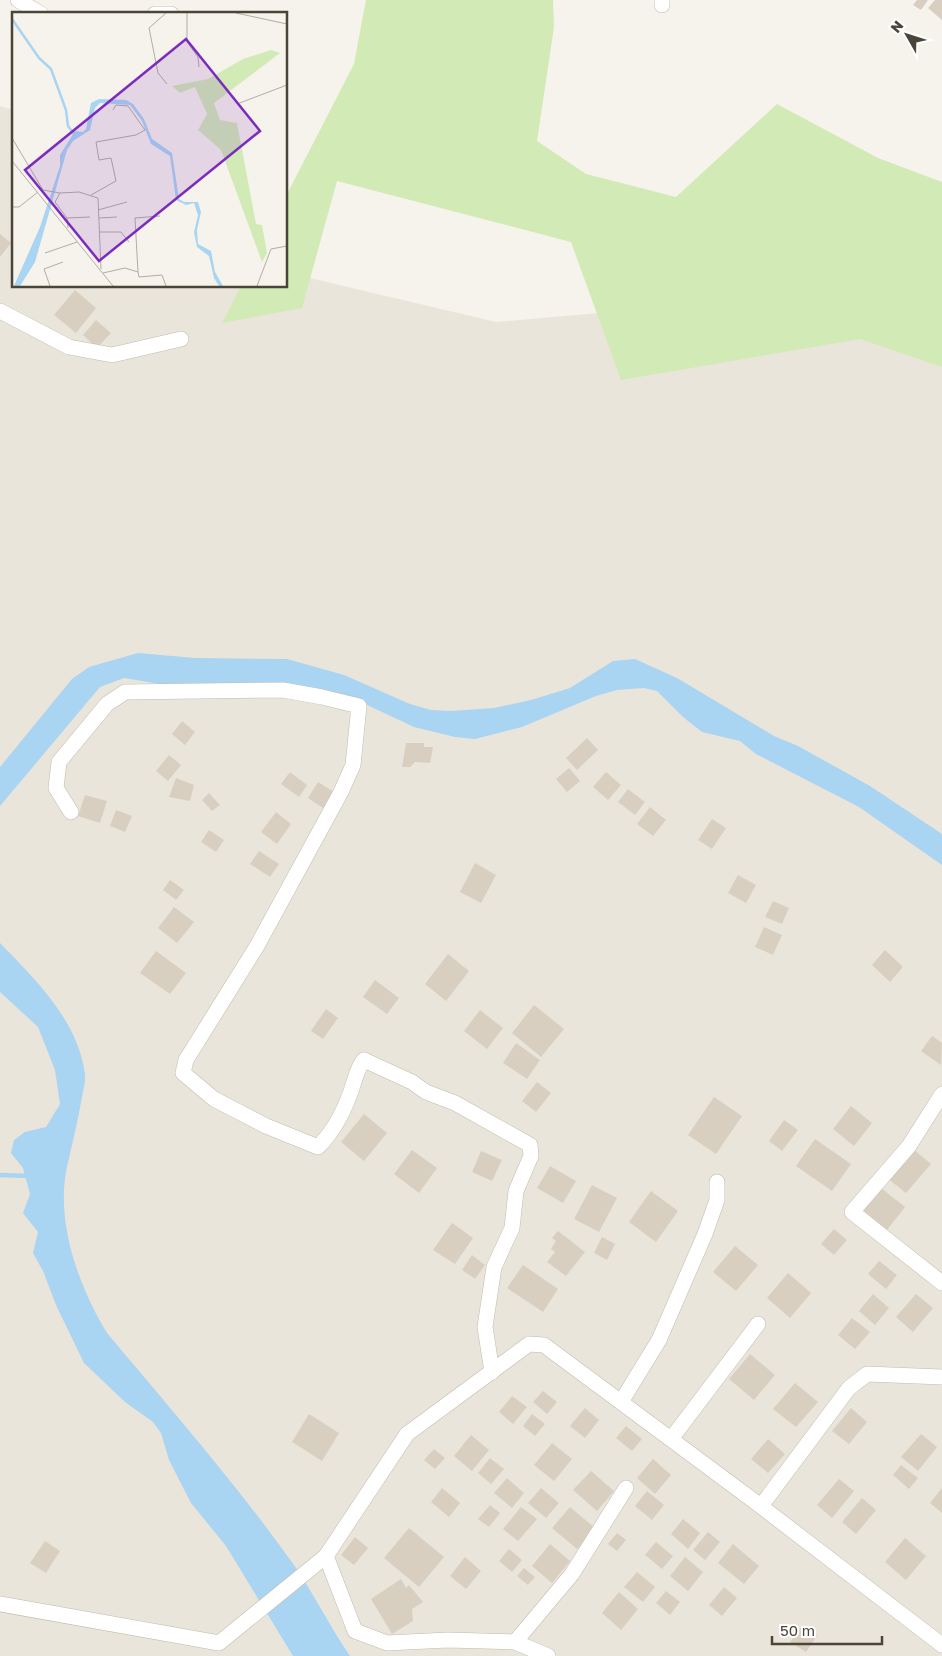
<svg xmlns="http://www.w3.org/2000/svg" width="942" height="1656" font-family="'Golos Text',sans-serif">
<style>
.residential{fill:#eae5da}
.green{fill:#d2eab5}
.water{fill:#a9d4f2}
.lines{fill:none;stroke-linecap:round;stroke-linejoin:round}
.stream{stroke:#a9d4f2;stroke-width:4.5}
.building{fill:#d8cfc1}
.minor-casing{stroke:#c2bbae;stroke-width:16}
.minor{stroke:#fff;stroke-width:15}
.inset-river{fill:none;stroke:#a9d4f2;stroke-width:2.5}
.inset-road{fill:none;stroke:#b2ada4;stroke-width:1}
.view{fill:#7b2cbf;fill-opacity:0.15;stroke:#7b2cbf;stroke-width:2.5}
.inset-edge{fill:none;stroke:#4b4439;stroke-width:2.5}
</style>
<rect width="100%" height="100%" fill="#f6f3ec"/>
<path class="residential" d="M0,106L14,110V286H286L297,275L496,322L656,308L942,317V1656H0Z"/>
<path class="green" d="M366,0H553L554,27L537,141L586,174L676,197L777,104L878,158L942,182V367L860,339L621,380L571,242L337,181L302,308L222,323L241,286H286V196L354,64Z"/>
<g class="water">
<path d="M138,653L195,658L287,659L344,675L410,704L431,710L451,711L494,708L531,700L570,688L613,661L635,659L677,678L774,736L798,746L870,786L942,834V865L859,807L756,754L740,741L702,732L683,717L657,691L644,688L617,690L596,696L522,727L475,739L455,737L414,727L365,704L166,685L124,678L100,687L0,806V767L72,679L89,667Z"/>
<path d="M0,943C36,980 78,1021 85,1074C86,1081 83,1090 82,1097C78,1121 72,1144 67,1167C55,1222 79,1287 107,1333C171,1409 236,1484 294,1565C314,1594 330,1627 350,1656H293L226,1546L191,1503L169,1460L161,1433L153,1422L125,1402L84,1363L56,1305L43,1271L33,1253L38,1232L23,1213L30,1194L23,1168L11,1153L14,1140L25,1132L46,1127L60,1104L55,1070L38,1027L0,992Z"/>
</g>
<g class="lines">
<path class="stream" d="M0,1175L31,1176"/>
</g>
<g class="building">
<path d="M917,0H928L921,10L913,5Z"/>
<path d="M935,0H942V20L928,8Z"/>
<path d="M0,234L11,243L0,257Z"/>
<path d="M75,290L96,308L76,333L54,315Z"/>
<path d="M96,320L111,333L97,348L83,335Z"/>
<path d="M182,721L195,732L185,745L172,734Z"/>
<path d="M587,738L598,750L577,770L566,758Z"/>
<path d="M406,743H424V747H433L430,763L415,762L410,767H402Z"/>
<path d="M169,755L181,765L168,781L156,771Z"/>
<path d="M569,768L580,781L567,792L556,779Z"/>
<path d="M290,772L307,785L299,797L281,784Z"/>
<path d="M606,772L621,785L608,800L593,787Z"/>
<path d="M176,778L194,785L190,801L169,797Z"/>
<path d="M318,782L334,792L323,808L308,798Z"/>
<path d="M628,789L645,802L635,815L618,802Z"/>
<path d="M209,793L220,805L212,811L202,800Z"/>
<path d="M85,795L107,801L100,823L78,816Z"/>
<path d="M650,807L666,820L653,836L637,824Z"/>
<path d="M116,810L132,816L125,832L110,826Z"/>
<path d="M276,812L291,824L277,844L261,832Z"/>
<path d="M712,819L726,828L712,849L698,840Z"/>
<path d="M209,830L224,840L216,852L201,842Z"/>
<path d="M259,851L279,864L270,877L250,864Z"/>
<path d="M475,863L496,875L481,903L460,892Z"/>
<path d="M738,875L756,885L746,903L728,893Z"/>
<path d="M170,880L184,890L176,900L163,890Z"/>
<path d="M773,901L789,908L782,924L765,917Z"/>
<path d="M174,907L194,922L177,943L158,928Z"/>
<path d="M764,927L782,935L773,955L755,947Z"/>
<path d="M885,950L903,967L890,982L872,965Z"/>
<path d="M156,951L186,973L170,994L140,973Z"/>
<path d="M448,954L469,971L446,1001L425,984Z"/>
<path d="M375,980L399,998L387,1014L363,997Z"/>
<path d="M534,1005L564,1029L541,1057L512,1033Z"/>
<path d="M326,1009L338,1018L323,1039L311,1031Z"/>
<path d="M480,1010L503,1028L487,1049L464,1031Z"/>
<path d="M932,1036L942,1043L941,1065L921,1051Z"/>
<path d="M516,1043L540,1060L527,1079L503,1063Z"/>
<path d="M537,1082L551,1093L536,1112L522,1101Z"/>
<path d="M714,1097L742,1116L716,1154L688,1135Z"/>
<path d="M851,1106L872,1123L854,1146L833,1129Z"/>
<path d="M364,1114L387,1133L364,1161L341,1142Z"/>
<path d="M784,1120L798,1130L782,1151L769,1141Z"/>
<path d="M815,1139L851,1164L832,1191L796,1166Z"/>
<path d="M912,1148L931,1164L906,1193L887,1178Z"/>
<path d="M412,1150L437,1168L419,1193L394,1174Z"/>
<path d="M481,1151L502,1160L492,1181L472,1172Z"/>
<path d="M550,1166L576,1181L563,1203L537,1188Z"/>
<path d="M592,1185L617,1198L599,1232L574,1219Z"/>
<path d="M881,1188L905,1207L887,1230L863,1210Z"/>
<path d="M651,1191L678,1211L656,1242L629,1222Z"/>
<path d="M452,1223L473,1238L455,1264L433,1250Z"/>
<path d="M834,1229L847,1240L834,1255L821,1244Z"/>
<path d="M558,1231L585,1252L566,1276L547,1262L555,1252L551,1249L556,1241L552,1238Z"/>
<path d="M602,1237L615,1244L607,1260L594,1253Z"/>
<path d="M735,1246L758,1265L736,1291L713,1272Z"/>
<path d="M472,1255L485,1265L475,1279L462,1270Z"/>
<path d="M879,1261L897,1275L886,1289L868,1274Z"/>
<path d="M523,1265L558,1289L543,1312L507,1288Z"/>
<path d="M788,1273L811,1293L790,1318L767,1298Z"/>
<path d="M873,1294L889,1308L875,1325L859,1311Z"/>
<path d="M916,1294L933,1308L913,1332L896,1317Z"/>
<path d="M852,1318L870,1332L855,1349L838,1335Z"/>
<path d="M750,1354L775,1375L754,1400L729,1379Z"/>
<path d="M795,1383L818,1402L796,1427L773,1409Z"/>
<path d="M543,1391L557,1402L547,1414L533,1402Z"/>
<path d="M512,1396L527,1407L513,1424L499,1412Z"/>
<path d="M585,1408L599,1420L585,1438L570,1426Z"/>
<path d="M851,1408L867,1422L849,1444L832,1431Z"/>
<path d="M309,1414L339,1433L322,1461L292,1442Z"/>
<path d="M532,1414L545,1424L535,1436L523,1426Z"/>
<path d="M626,1426L642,1439L632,1451L616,1438Z"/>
<path d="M921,1434L937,1447L918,1471L901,1457Z"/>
<path d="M471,1435L489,1450L472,1471L454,1456Z"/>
<path d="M768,1439L785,1454L768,1473L751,1459Z"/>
<path d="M552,1443L572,1459L554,1481L534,1465Z"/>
<path d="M434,1449L445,1458L435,1469L424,1460Z"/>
<path d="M490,1458L504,1469L491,1484L478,1473Z"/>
<path d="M653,1459L671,1475L655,1494L637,1478Z"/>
<path d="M901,1465L918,1478L909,1489L893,1475Z"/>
<path d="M591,1471L614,1491L597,1511L573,1490Z"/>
<path d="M507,1478L524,1493L512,1508L494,1493Z"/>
<path d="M839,1479L854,1491L832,1518L817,1505Z"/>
<path d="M442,1488L460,1503L449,1517L431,1502Z"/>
<path d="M541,1488L559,1503L546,1518L528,1503Z"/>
<path d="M942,1488V1513L930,1503Z"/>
<path d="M647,1491L664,1505L652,1520L635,1506Z"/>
<path d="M862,1498L876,1510L856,1534L842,1522Z"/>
<path d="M490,1505L500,1513L489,1527L478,1519Z"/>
<path d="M521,1507L537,1519L518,1541L503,1529Z"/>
<path d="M570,1507L595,1528L577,1549L552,1528Z"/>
<path d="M683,1519L700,1533L688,1549L671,1534Z"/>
<path d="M409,1528L444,1557L419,1587L384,1558Z"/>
<path d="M708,1532L720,1542L705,1560L693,1550Z"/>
<path d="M617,1533L626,1540L617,1551L608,1544Z"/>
<path d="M355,1537L368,1548L354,1565L341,1555Z"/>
<path d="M905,1538L926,1556L906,1580L885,1562Z"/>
<path d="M45,1541L60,1551L46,1573L30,1563Z"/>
<path d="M656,1542L673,1556L662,1569L645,1555Z"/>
<path d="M550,1544L570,1561L552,1583L532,1566Z"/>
<path d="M733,1544L759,1566L744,1584L718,1563Z"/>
<path d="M509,1549L522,1560L512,1572L499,1561Z"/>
<path d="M465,1557L481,1571L466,1589L450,1576Z"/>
<path d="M685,1557L703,1572L688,1591L670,1576Z"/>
<path d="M524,1568L535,1577L528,1585L517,1576Z"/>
<path d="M637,1572L655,1587L643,1602L624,1587Z"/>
<path d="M401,1579L406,1588L409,1585L423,1602L412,1609L413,1621L392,1634L371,1599Z"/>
<path d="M724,1587L737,1598L722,1616L709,1605Z"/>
<path d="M666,1591L680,1602L670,1615L656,1603Z"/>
<path d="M619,1592L638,1609L621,1630L602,1613Z"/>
<path d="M801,1627L817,1636L806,1652L790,1642Z"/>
</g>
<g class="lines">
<g class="minor-casing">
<g id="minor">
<path d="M18,0L41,14"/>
<path d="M662,5V0"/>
<path d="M155,14H171"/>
<path d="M0,311L69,347L112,355L181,339"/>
<path d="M71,812L56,788L59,762L107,704L125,692L283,690L322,697L359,706L353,765L341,792L257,946L186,1060L183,1073L214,1099L266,1126L318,1147C335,1130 347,1105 354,1082C357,1073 358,1067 364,1060L412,1082L426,1092L455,1103L530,1145L531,1156L516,1191L512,1228L494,1267L485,1327L492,1372"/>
<path d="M942,1094L909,1146L852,1212L942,1283"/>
<path d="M621,1402L659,1340L705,1234L717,1200V1182"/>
<path d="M671,1439L758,1324"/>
<path d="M761,1506L849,1388L867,1374L942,1377"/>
<path d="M326,1556L355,1631L387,1643L448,1640L515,1642L548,1656"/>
<path d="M0,1604L219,1643L326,1556L407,1434L529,1344L544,1345L754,1501L942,1645"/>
<path d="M515,1642L572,1574L626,1488"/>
</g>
</g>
<use href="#minor" class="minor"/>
</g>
<g transform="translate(12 12)">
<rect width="275" height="275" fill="#f6f3ec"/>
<path d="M259,38L268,41L202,91L208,108L225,111L244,212L250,213L255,241L250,250L209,138L186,118L195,102L183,75L168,81L160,74L196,67L231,47Z" fill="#d2eab5"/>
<path d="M87,87L114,88L121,92L132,107L140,127L160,141L167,187L172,190H186L189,200L185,218L186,232L199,239L203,260L211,274H207L202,266L197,244L185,235L182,220L186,203L182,191L174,193L164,188L158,144L139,132L130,109L118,93L88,91L83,96L78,118L61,129L55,138L23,250L8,274H2L28,215L48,154V143L63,119L71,120L74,117L79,91Z" fill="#a9d4f2"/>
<path class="inset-river" d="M0,7L27,46L39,57L54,98L56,114L62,122"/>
<path class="inset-road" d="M154,1L137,16L146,61L155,72M175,1V30L186,45L187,55M224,1L275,12M225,92L275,73M0,126L31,178L48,181L67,180L86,186L89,257M0,149L101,274M48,181L43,190L55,206L56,216M79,183L104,169L99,146L87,148L84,130L124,123L133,118L116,94L104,93L101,98M0,195H7L26,180M86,198L115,190M55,206L78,205M87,206L105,205M87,220H109L117,230M33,241L65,230M126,260L123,206L148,204M91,261L113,256L126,260L127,265L150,263L154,274M38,274L32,257L51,250M245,274L259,237L275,234"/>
<path class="view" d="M174,27L248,119L87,249L13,158Z"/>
<rect width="275" height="275" class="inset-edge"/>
</g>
<g transform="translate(907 35) rotate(309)" stroke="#ffffff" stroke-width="4" paint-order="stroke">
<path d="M0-4L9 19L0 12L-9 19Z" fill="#4b4439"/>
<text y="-8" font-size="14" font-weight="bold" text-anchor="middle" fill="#4b4439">N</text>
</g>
<path d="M772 1636v8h110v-8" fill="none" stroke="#4b4439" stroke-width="2.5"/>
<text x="780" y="1636" font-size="15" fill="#4b4439" stroke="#ffffff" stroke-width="4" paint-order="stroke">50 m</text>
</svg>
